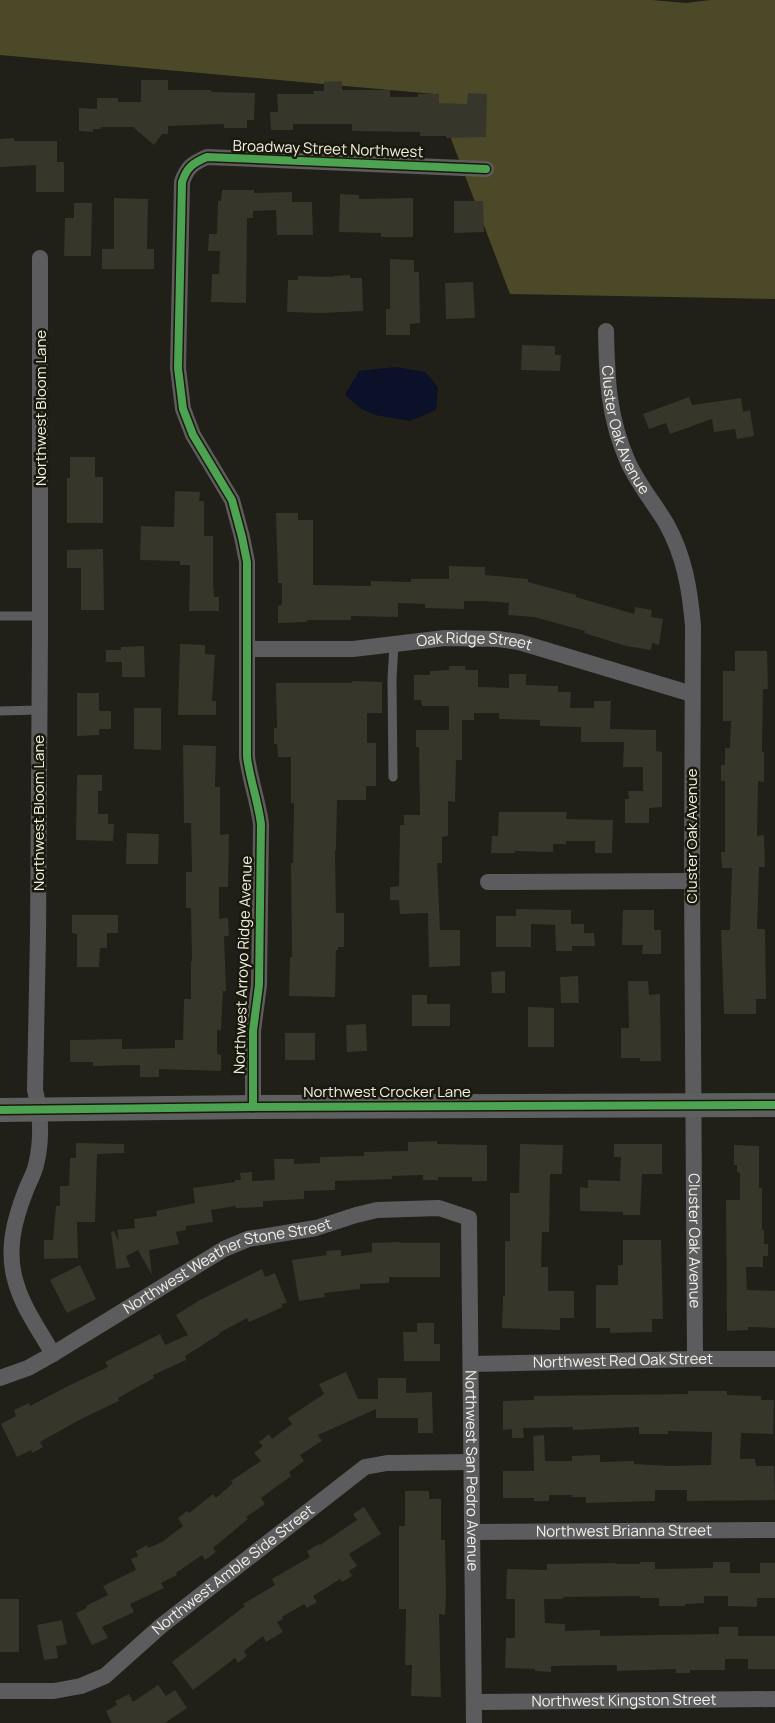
<svg xmlns="http://www.w3.org/2000/svg" width="775" height="1723" font-family="Manrope,sans-serif">
<style>
.forest{fill:#4c4928}
.water{fill:#0a1128}
.building{fill:#37362b}
.lines{fill:none;stroke-linecap:round;stroke-linejoin:round}
.lane{stroke:#5c5c5e;stroke-width:9}
.street{stroke:#5c5c5e;stroke-width:16}
.secondary{stroke:#5e5f5f;stroke-width:24}
.cycleway-casing{stroke:#1a190b;stroke-width:11}
.cycleway{stroke:#4ca352;stroke-width:8}
.labels{text-anchor:middle;stroke-width:5;stroke-linejoin:round;paint-order:stroke}
.street-label{font-size:15px;fill:#f2f1e8;stroke:#1a190b}
</style>
<rect width="100%" height="100%" fill="#201f18"/>
<path class="forest" d="M0,0H652L686,3L710,0H775V299L510,294L434,94L0,55Z"/>
<path class="water" d="M396,367L425,372L438,387L436,410L410,421L375,415L360,408L345,395L359,371Z"/>
<g class="building">
<path d="M141,80H168V90H211V92L255,93L254,120H247V128H224V124L168,126V134H162L154,145L133,127H101L100,129H93V132L79,131V108L97,109V98H118V102H141Z"/>
<path d="M342,81V90H390V97H418V94H439V103L467,104L468,93L487,94L486,137L446,138V136H420V132L352,131V124H293V130H271L270,112H278L277,94H314L313,91H324V82Z"/>
<path d="M14,138V141H57V162H64V192H36V165L0,167V139Z"/>
<path d="M222,190H254V193L292,192V202H312L313,235H277L276,210L253,211V218H247L246,303L211,302L212,274H219L220,251H208L209,234H217L218,201H221Z"/>
<path d="M340,194L359,195V199L413,198V237H381V233L339,232Z"/>
<path d="M114,198L148,199L147,249H154V269H102V249H114Z"/>
<path d="M454,201H483L484,232L454,233Z"/>
<path d="M74,203H92L91,256H64L65,218H74Z"/>
<path d="M390,259L414,260V272H419L420,323L410,324V335H386V309H390Z"/>
<path d="M350,275V278H362L363,311L322,313L287,312L288,280H298V276L334,277L333,276Z"/>
<path d="M473,282L475,318L446,319L445,283Z"/>
<path d="M522,345L555,346V355H561L560,371L521,370Z"/>
<path d="M689,397L692,405L741,398L743,412L750,410L754,436L737,439L735,429L714,432L712,419L670,434L666,423L649,429L643,414Z"/>
<path d="M70,457H95V477H103V523H67V478H70Z"/>
<path d="M175,491L200,492L199,501H204V536H213V583L214,597H219V611H189L190,565H180V561L140,560L141,526L174,527Z"/>
<path d="M276,513H298V520H313V585L371,586V581L411,582V579H449V566L485,567V575L528,579V582L576,595V597L634,614L635,607L652,610L651,617L663,619L659,645L652,643L651,650L626,646L584,633L585,631L534,617L508,615L509,603L484,601H464V609L425,608V604L398,603V617L351,616V620H307V622L278,623V606L282,605V583H278Z"/>
<path d="M103,549L104,610H81V568H67V550Z"/>
<path d="M180,644L205,645V654L215,655L212,701H216V715H178Z"/>
<path d="M144,646L145,677H122V662H106V650H121V647Z"/>
<path d="M735,651H767L768,689H763L762,752H764V782L758,781L757,836L764,835L765,867H759L757,929H765L766,999H756V1014H724L721,930H730L732,868H722L721,852H725V781H721V765H725V748H730L731,721H723V671H735Z"/>
<path d="M449,666H465V670H478V687L509,688V674H526V685L558,686V692H571L570,708H594V701H611L610,729L656,730V751L662,752V807L649,808V823H625V799H629L628,791H643V767H623L624,742H581V727L540,726V720L499,719V713H474V720H462V760H456L455,802L448,801V836L442,837V863H437L440,930H460V966L429,967L428,913L400,914L399,900H390V887L399,886L400,825H404V815H420L419,747H416V730H449V706H422L421,700H414V675H430V671L449,670Z"/>
<path d="M352,681L382,682V713H367V743H376V786H366V800H337L336,850H335L336,913H344V947H338V950H336L335,997L289,996L290,957H292L291,863H293L294,803H291V757H278L277,744H274V728H277L276,683H352Z"/>
<path d="M77,693H99V711H111V729H99V735L77,736Z"/>
<path d="M134,708H161V750L134,749Z"/>
<path d="M183,745L216,746L215,787H220V835L229,834L228,887H219V919L228,918L229,936H224L226,991H223L221,1030H217V1054L221,1055V1071L159,1069V1077H140V1065L93,1066V1062H70V1040L122,1039V1049L175,1048V1040H183L184,999H191V961H192L191,908H186V872H192L191,823H184Z"/>
<path d="M77,775H102V791H98V814H108V824H114L113,841L76,840Z"/>
<path d="M499,812H567L566,819L613,820L612,853H595V841H566V844H553V852L515,851V853H491L492,836H498Z"/>
<path d="M127,833L159,834L158,864H126Z"/>
<path d="M516,909L571,910V924H584V933H594L595,946H572V951H556L555,925L531,924V947H496V916H516Z"/>
<path d="M623,910H654V930H661V954H642L643,945H622Z"/>
<path d="M72,915H118V933H107V948H100L99,967H77V934L72,933Z"/>
<path d="M505,971V993H492L491,972Z"/>
<path d="M578,976L579,1003H561L560,977Z"/>
<path d="M628,981H648L649,995L660,994L661,1061H640V1058H621V1028H629Z"/>
<path d="M412,995H427V1004H450V1026H412Z"/>
<path d="M528,1007L554,1008V1047H528Z"/>
<path d="M366,1024L367,1051L347,1052L346,1025Z"/>
<rect x="285" y="1033" width="30" height="27"/>
<path d="M437,1141V1144L487,1145V1181H472V1177H438V1180H423V1175L392,1176V1179L335,1181V1190L304,1191V1199L263,1201V1207L236,1208L235,1206L211,1210L213,1222L186,1226V1230L176,1232L179,1244L149,1250L152,1275L138,1250L126,1256L130,1267L116,1269L111,1232L114,1231L119,1241L117,1230L135,1228L134,1219L157,1216L156,1211L195,1203L193,1188L235,1182V1180H241L240,1173L252,1172V1181L275,1180L274,1159H294V1164L320,1163V1157L364,1156V1152L408,1151V1142Z"/>
<path d="M76,1143L124,1144V1153L97,1154L95,1222H77L78,1258L44,1259V1240H53L56,1206H60V1186H69L70,1158H76Z"/>
<path d="M520,1144L563,1145L562,1174H550L549,1232H542L541,1267H548V1291H574V1318H560V1330L502,1328L503,1296H505V1241H510V1193H519Z"/>
<path d="M614,1144H662V1174H642L640,1215H623V1212L580,1211V1187L588,1188V1180L620,1181L621,1157H614Z"/>
<path d="M734,1145L759,1146V1188H762V1230H764V1244H768V1256H763V1267H746L747,1290L775,1291V1328L748,1327V1330L727,1331L726,1200H740V1173L737,1172V1165H734Z"/>
<path d="M623,1240H661L663,1319H652V1332L610,1333V1328H596V1285H618V1265H623Z"/>
<path d="M400,1242V1243H440V1277H389V1283L360,1284V1289L324,1293L325,1297L299,1301L292,1260L327,1255L326,1251L341,1250V1256L372,1252V1243Z"/>
<path d="M80,1265L96,1299L67,1313L50,1280Z"/>
<path d="M262,1269L265,1277L275,1273L287,1303L281,1304L283,1307L249,1322L247,1318L219,1333L220,1334L185,1356L186,1360L153,1375L154,1378L118,1398L119,1401L83,1418L40,1442L43,1447L33,1453L31,1450L17,1457L1,1424L16,1416L14,1410L29,1403L30,1406L66,1387L108,1367L105,1362L160,1334L165,1345L188,1335L176,1315L200,1300Z"/>
<path d="M417,1323H434V1344H440V1361H404L403,1332H417Z"/>
<path d="M346,1372L358,1399H378V1378H406V1393L432,1392L433,1433H418V1418H376V1409L318,1435L322,1441L300,1455L304,1461L289,1472L291,1476L261,1498L265,1504L246,1517L248,1519L213,1548L216,1552L205,1560L202,1555L176,1573L177,1575L161,1583L164,1588L130,1604L134,1612L102,1627L108,1638L92,1645L76,1613L87,1608L86,1606L108,1595L103,1586L136,1570L131,1559L138,1556L136,1551L147,1545L148,1548L162,1542L183,1526L178,1518L187,1511L189,1513L213,1494L216,1498L233,1483L231,1481L261,1461L254,1453L263,1446L259,1442L269,1434L272,1439L292,1424L288,1418L324,1394L319,1384Z"/>
<path d="M688,1391H727V1395L761,1396V1400H774L773,1434L741,1433L740,1459H755L756,1466H774L775,1500L687,1501V1490H655V1501L586,1503V1497H572V1495H549V1501H534V1498H503V1471H534L533,1436L544,1435L545,1461H572V1456L600,1455V1462L634,1461V1464L669,1466L711,1465L712,1432L668,1431V1434H639V1427L573,1430V1427L523,1428L524,1438H512V1429L503,1430V1401L534,1400V1396L688,1394Z"/>
<path d="M405,1491H429V1499H441V1540H445L446,1597L445,1615L439,1614L441,1697L411,1696L412,1665H405L406,1609H399V1526H405Z"/>
<path d="M364,1507L381,1534L349,1554L357,1566L349,1571L352,1576L342,1582L340,1579L313,1596L317,1602L307,1608L304,1604L282,1617L283,1619L277,1622L283,1632L266,1642L263,1636L244,1651L247,1656L238,1663L235,1658L193,1690L172,1662L245,1606L243,1604L275,1585L272,1579L310,1557L307,1551L319,1544L320,1545L357,1520L353,1514Z"/>
<path d="M640,1562H655V1569L713,1568V1562H730V1573H760V1563H775V1598H757V1607L728,1606V1596H704V1603L685,1604V1606H659V1598H640V1596L563,1597V1599H544L545,1623L565,1624V1631L600,1630V1636L719,1634V1627H738V1636H775V1669H748V1659H725V1670H690V1673H676V1669L617,1671V1665L551,1666V1672L535,1671V1669L505,1668L506,1638H515V1599H506L507,1569L547,1570V1564L616,1563V1564H640Z"/>
<rect x="0" y="1599" width="19" height="53"/>
<path d="M62,1620L67,1644L56,1646L58,1658L44,1660L37,1625Z"/>
<path d="M158,1685L166,1696L175,1690L187,1708L165,1723H112L106,1711L117,1705L115,1701L129,1694L133,1702Z"/>
</g>
<g class="lines">
<g class="lane">
<path d="M0,616H40"/>
<path d="M0,711L39,710"/>
<path d="M393,777L392,679L394,645"/>
</g>
<g class="street">
<path d="M40,258V634L38,935L35,1090C41,1114 42,1140 36,1165C34,1174 29,1182 26,1190C14,1220 6,1251 16,1283C23,1308 40,1331 53,1354"/>
<path id="s1" d="M606,331C607,379 608,417 628,462C638,484 654,503 666,523C684,555 690,589 693,626L692,881L695,1359"/>
<path id="s2" d="M247,649H353L445,638L498,639L519,642L692,694"/>
<path d="M488,882L692,881"/>
<path d="M253,1107V1031L259,985L261,824C258,801 250,780 247,757V562L242,537L232,500L193,435L183,409L178,368L182,182C187,167 193,163 207,157L486,169"/>
<path id="s3" d="M471,1364L695,1359H775"/>
<path id="s4" d="M0,1378L28,1368L53,1354L224,1249L248,1239L316,1228L356,1215L377,1210L439,1208L469,1218L474,1723"/>
<path id="s5" d="M473,1532L775,1530"/>
<path id="s6" d="M0,1691H54L81,1686L105,1676L161,1626L365,1467L387,1463L471,1462"/>
<path id="s7" d="M474,1702L775,1699"/>
</g>
<path class="secondary" d="M0,1110L253,1107L775,1105"/>
<g class="cycleway-casing">
<g id="cycleway">
<path d="M253,1107V1031L259,985L261,824C258,801 250,780 247,757V562L242,537L232,500L193,435L183,409L178,368L182,182C187,167 193,163 207,157L486,169"/>
<path d="M0,1110L253,1107L775,1105"/>
</g>
</g>
<use href="#cycleway" class="cycleway"/>
</g>
<g class="labels">
<g class="street-label">
<text transform="translate(328 149) rotate(2)" y="5">Broadway Street Northwest</text>
<text transform="translate(41 408) rotate(-90)" y="5">Northwest Bloom Lane</text>
<text dy="5" stroke="none"><textPath href="#s1" startOffset="102">Cluster Oak Avenue</textPath></text>
<text dy="5" stroke="none"><textPath href="#s2" startOffset="228">Oak Ridge Street</textPath></text>
<text transform="translate(39 813) rotate(-90)" y="5">Northwest Bloom Lane</text>
<text transform="translate(692 836) rotate(-90)" y="5">Cluster Oak Avenue</text>
<text transform="translate(243 965) rotate(-88)" y="5">Northwest Arroyo Ridge Avenue</text>
<text x="387" y="1097">Northwest Crocker Lane</text>
<text dy="5" stroke="none"><textPath href="#s1" startOffset="928">Cluster Oak Avenue</textPath></text>
<text dy="5" stroke="none"><textPath href="#s4" startOffset="256">Northwest Weather Stone Street</textPath></text>
<text dy="5" stroke="none"><textPath href="#s3" startOffset="152">Northwest Red Oak Street</textPath></text>
<text dy="5" stroke="none"><textPath href="#s4" startOffset="764">Northwest San Pedro Avenue</textPath></text>
<text dy="5" stroke="none"><textPath href="#s5" startOffset="151">Northwest Brianna Street</textPath></text>
<text dy="5" stroke="none"><textPath href="#s6" startOffset="274">Northwest Amble Side Street</textPath></text>
<text dy="5" stroke="none"><textPath href="#s7" startOffset="150">Northwest Kingston Street</textPath></text>
</g>
</g>
</svg>
